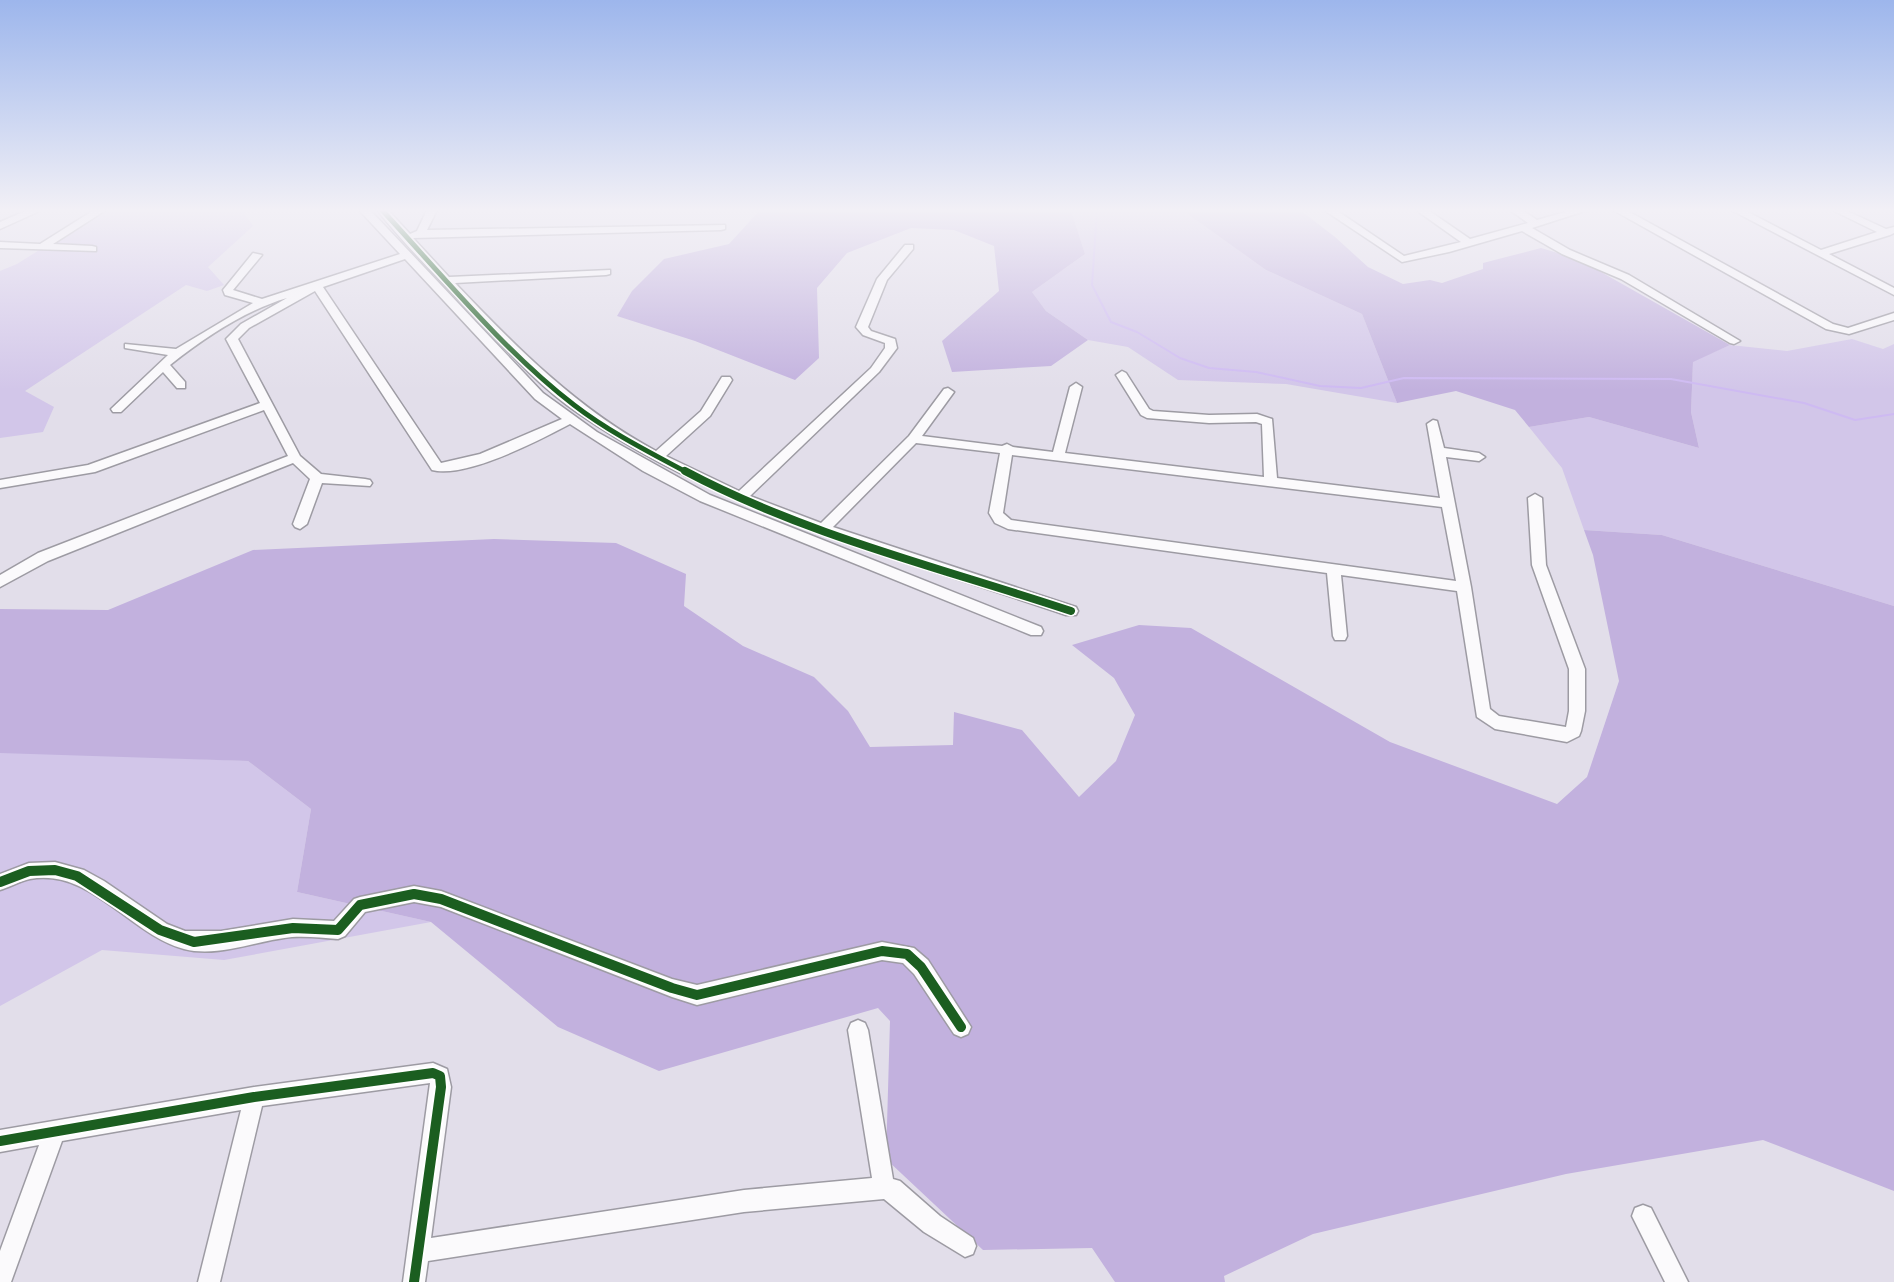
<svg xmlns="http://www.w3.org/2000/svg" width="1894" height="1282" font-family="'Space Grotesk',sans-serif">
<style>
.green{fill:#d2c6e9}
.forest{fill:#c2b1de}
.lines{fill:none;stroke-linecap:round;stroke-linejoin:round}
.stream{stroke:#cebaf2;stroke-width:2}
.minor-casing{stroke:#9d9ba3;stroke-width:3}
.minor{fill:#fbfafc;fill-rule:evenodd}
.cycleway-far2-casing{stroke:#fff;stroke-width:8}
.cycleway-far1-casing{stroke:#fff;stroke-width:11}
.cycleway-casing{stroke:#fff;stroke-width:14}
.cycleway-far2{stroke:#1b5e20;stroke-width:5}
.cycleway-far1{stroke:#1b5e20;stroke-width:8}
.cycleway{stroke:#1b5e20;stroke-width:10}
</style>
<rect width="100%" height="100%" fill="#e2deea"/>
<g class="green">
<path d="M103,210H242L253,226L208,267L224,285L207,291L186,285L25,391L54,407L43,432L0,438V271L17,264Z"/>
<path d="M1071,210H1182L1266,270L1362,314L1397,403L1286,384L1178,380L1128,347L1088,340L1046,311L1032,292L1085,254Z"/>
<path d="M1852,339L1883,349L1894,344V606L1662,535L1584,530L1562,468L1529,427L1589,417L1699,448L1691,412L1693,361L1730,345L1787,351Z"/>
<path d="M26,752L248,761L311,809L297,892L431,922L224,960L102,950L0,1006V753Z"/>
</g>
<g class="forest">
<path d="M760,210H1071L1085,254L1032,292L1046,311L1088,340L1051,366L952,372L942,341L999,291L994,246L954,230L911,228L847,253L817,288L819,358L795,380L695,341L617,316L632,291L664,259L729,244Z"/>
<path d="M1182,210H1300L1335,237L1368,267L1403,284L1430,280L1442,283L1483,269V263L1541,248L1578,259L1730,345L1693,362L1691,412L1699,448L1589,417L1529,427L1515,410L1456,391L1397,403L1362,314L1266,270Z"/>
<path d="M1584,530L1662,535L1894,606V1191L1763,1140L1566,1174L1313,1234L1224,1276L1225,1282H1115L1092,1248L983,1250L886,1159L890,1021L878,1008L659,1071L558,1027L431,922L297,892L311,809L248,761L0,753V609L108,610L253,550L494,539L616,543L686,574L684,606L743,646L814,677L848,711L870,747L953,745L954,712L1022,730L1079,797L1116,761L1135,715L1114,678L1072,645L1139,625L1191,628L1390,742L1557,804L1587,777L1619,681L1593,555Z"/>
</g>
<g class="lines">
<path class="stream" d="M1097,210L1092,285L1111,322L1137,332L1180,358L1209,368L1256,372L1320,386L1361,388L1404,378L1671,379L1804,403L1855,420L1894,414"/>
<g class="minor-casing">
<g id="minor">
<path d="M28,210H42L0,229V222Z"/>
<path d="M94,210H106L53,244L92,246L96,247V251L0,248V242L40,244Z"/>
<path d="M359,210H370L543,393L597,432L710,495L1041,627L1043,631L1041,635H1031L700,501L643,471L570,424C540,440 465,479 432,470L315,291L249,328L238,339L300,456L321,474L365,479L370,480L372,483L370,486L322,483L307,524L300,529L295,527L293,524L310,479L293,463L48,561L0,587V575L38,553L288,456L264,410L95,472L0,488V480L88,465L260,403L226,339L241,324L287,298C246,310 204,338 170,365L185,382V388H177L163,372L121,412H113L111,409L168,355L125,348V344L176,349L253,303L225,295L223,290L253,253L262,255L233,290L262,299L400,254ZM405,259L535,399L562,419L480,454L441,463L323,287Z"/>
<path d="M377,210H388L410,234L417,231L427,210H437L427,230L725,225V229L721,230L413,238L449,277L610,270V274L606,275L455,283C516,347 577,409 656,451L701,411L722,377H730L732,380L710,416L666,456L739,491L871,368L885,348V343L863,335L856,327L877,279L905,245H913V249L887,280L868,327L871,331L895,339L897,348L879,372L750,496L821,523L909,436L944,389L948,388L954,392L922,436L1002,446L1007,444L1013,447L1053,452L1070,387L1076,383L1082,387L1065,453L1264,477L1262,424L1256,422L1209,423L1147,418L1141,415L1116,375L1122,371L1126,373L1149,409L1153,411L1209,415L1257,414L1272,419L1277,478L1440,498L1427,424L1433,420L1437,421L1444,448L1479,453L1485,457L1479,461L1446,457L1471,587L1490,709L1499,716L1566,727L1569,711V669L1532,565L1528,498L1535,494L1542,498L1546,565L1585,669V711L1581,731L1579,736L1567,742L1495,729L1477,717L1457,591L1341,575L1347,636L1345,640H1335L1333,636L1327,573L1008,529L995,523L989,513L1000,453L916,443L833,527L1076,607L1078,611L1076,615H1066C899,558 724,514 578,413C537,385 503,346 469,310C438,278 405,245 377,210ZM1012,455L1442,507L1456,581L1011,520L1003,513Z"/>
<path d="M1324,210H1336L1404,256L1461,242L1416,210H1428L1470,239L1528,223L1510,210H1522L1537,220L1572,210H1588L1532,228L1570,250L1629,275L1740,341L1734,344L1730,343L1621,279L1562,254L1522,231L1449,252L1402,262Z"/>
<path d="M1613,210H1626L1833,324L1848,328L1894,313V320L1849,334L1826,329Z"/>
<path d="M1731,210H1744L1821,250L1877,232L1832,210H1845L1886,229L1894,227V233L1890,235L1829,254L1894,288V295Z"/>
<path d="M55,862L84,870L104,881L167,924L185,931H221L293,919L334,921L354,899L360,897L414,886L441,891L672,979L697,985L882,942L914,948L928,960L971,1027L968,1034L961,1037L954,1034L914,974L903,963L882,960L697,1005L672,997L441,907L414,902L365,912L345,936L338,939C323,938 308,936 292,937C258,940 218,958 184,949C129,934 91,868 30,879C20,881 10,887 0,890V874L29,863Z"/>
<path d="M858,1020L865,1023L868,1030L893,1179L900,1181L940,1216L973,1238L976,1246L973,1254L965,1257L924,1232L884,1199L744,1212L428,1261L425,1282H403L430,1083L262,1106L220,1282H198L241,1110L62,1141L11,1282H0V1251L39,1145L0,1152V1130L254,1087L433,1063L447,1069L451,1087L431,1238L744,1190L872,1178L848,1030L851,1023Z"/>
<path d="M1643,1205L1651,1208L1688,1282H1665L1632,1216L1635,1208Z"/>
</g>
</g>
<use href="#minor" class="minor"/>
<g class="cycleway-far2-casing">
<path id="cycleway-far2" d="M382,210C443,276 503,350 574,405C609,432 649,452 688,473"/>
</g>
<g class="cycleway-far1-casing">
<path id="cycleway-far1" d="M685,471C805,535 942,568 1071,611"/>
</g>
<g class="cycleway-casing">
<g id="cycleway">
<path d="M0,882L29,871L55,870L77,876L160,930L194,942L293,928L338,930L360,905L414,894L441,899L672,988L697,995L882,951L907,954L921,967L961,1027"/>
<path d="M0,1141L254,1097L433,1073L440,1076L441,1087L414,1282"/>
</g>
</g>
<use href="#cycleway-far2" class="cycleway-far2"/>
<use href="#cycleway-far1" class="cycleway-far1"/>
<use href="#cycleway" class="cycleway"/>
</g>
<linearGradient id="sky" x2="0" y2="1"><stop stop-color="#9db6ec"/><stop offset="0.54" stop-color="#f2f0f6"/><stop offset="1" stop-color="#f2f0f6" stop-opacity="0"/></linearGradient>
<rect width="1894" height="390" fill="url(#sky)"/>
</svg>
